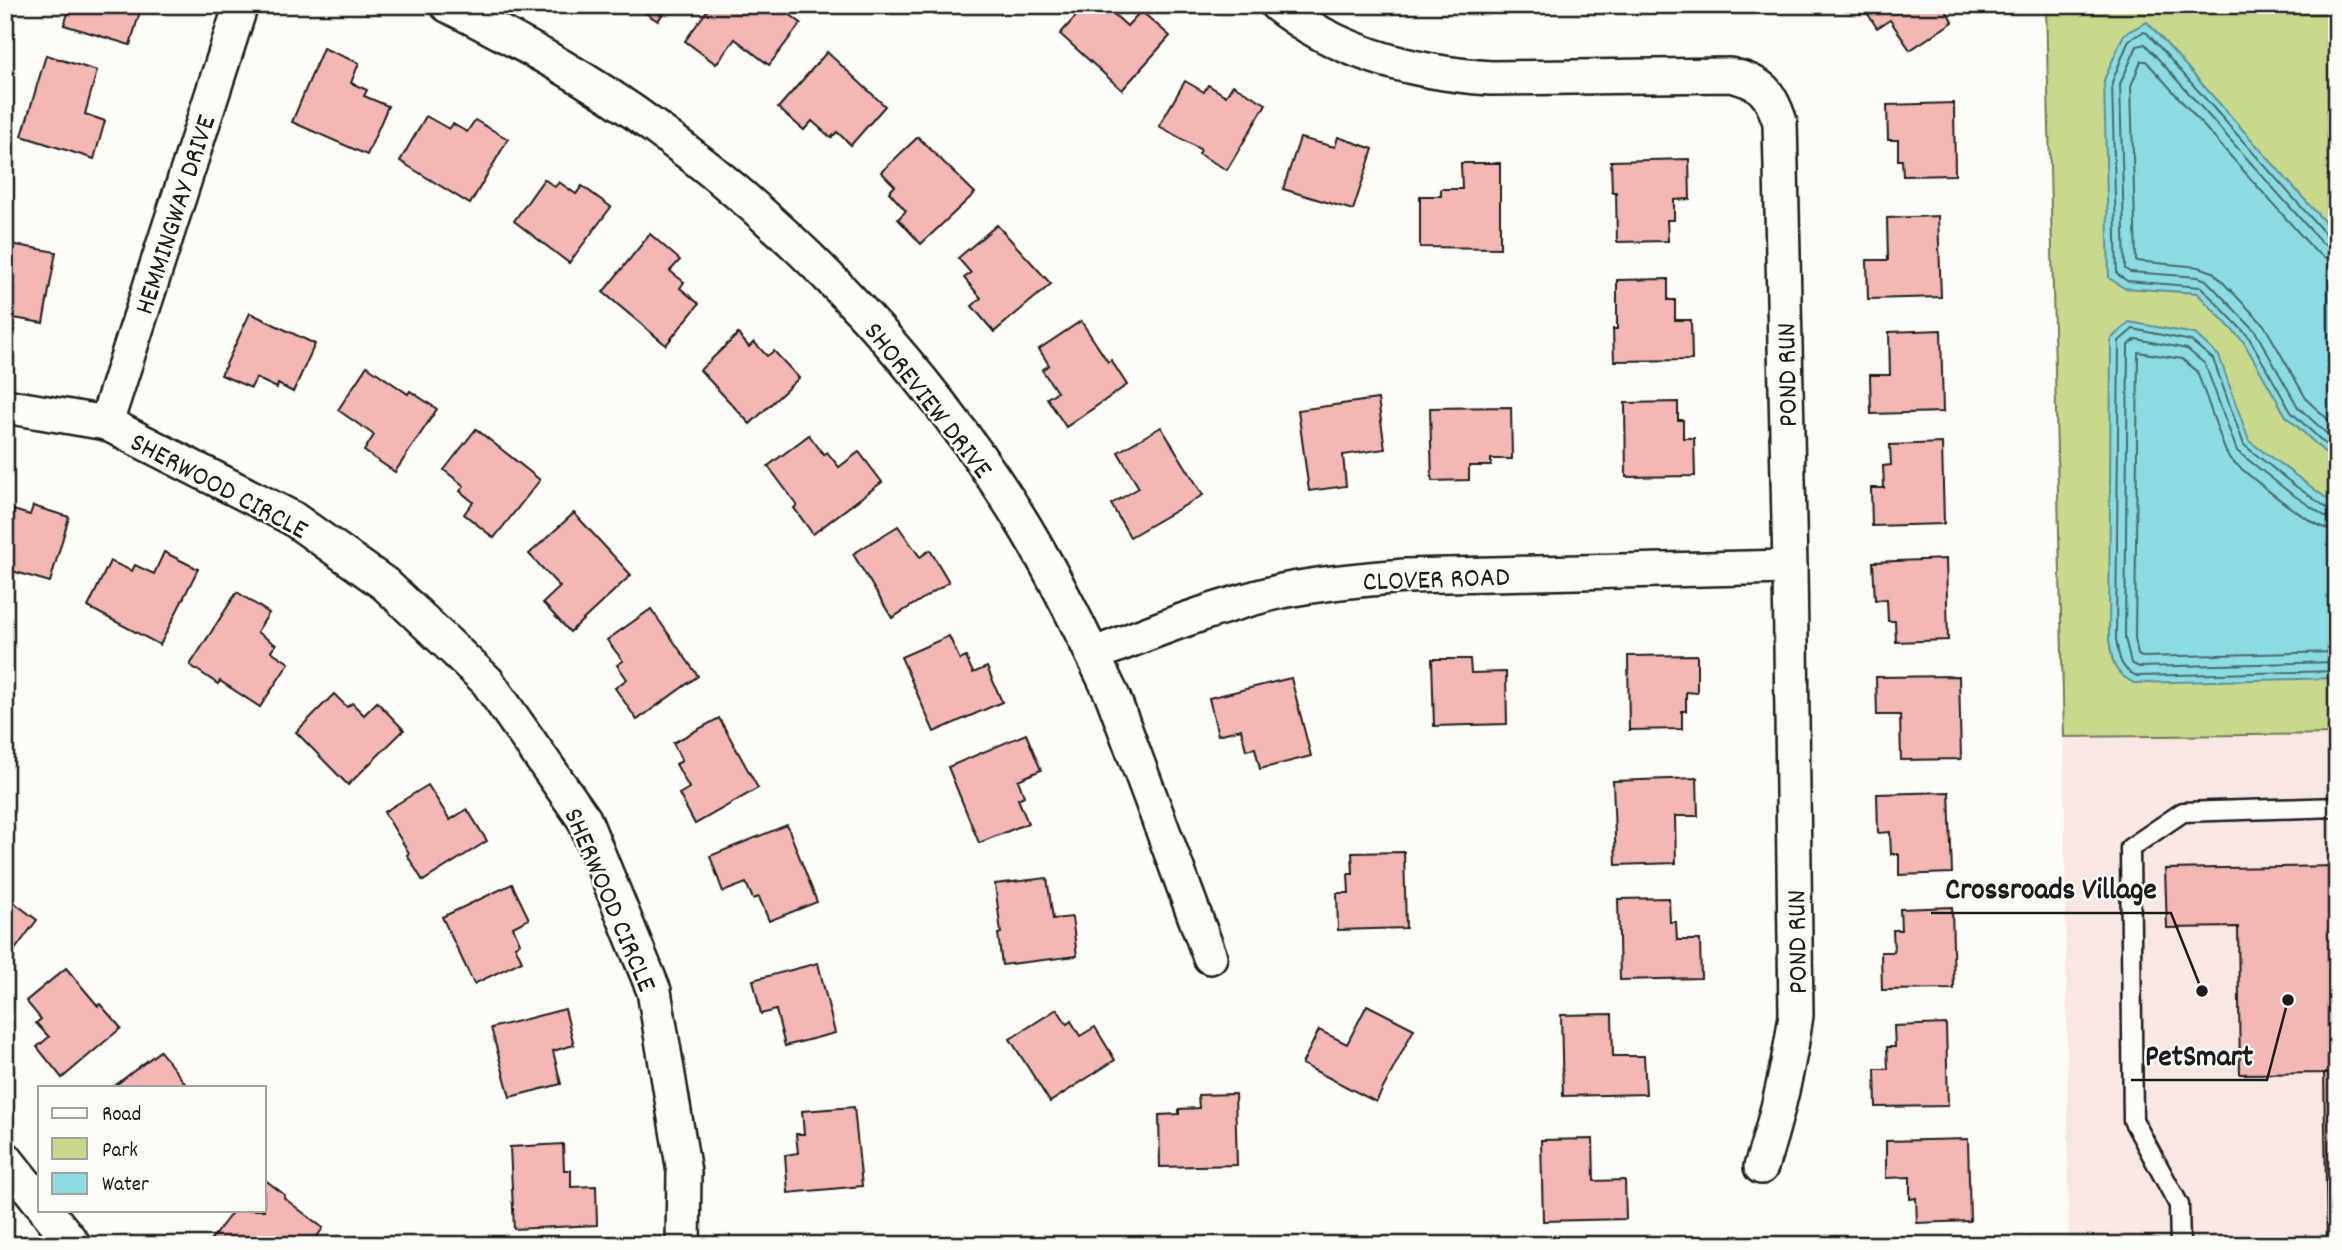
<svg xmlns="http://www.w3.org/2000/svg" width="2342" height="1250" font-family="Dekko,sans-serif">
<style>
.built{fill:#fae7e3}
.green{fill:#c8d98d;stroke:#727a54;stroke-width:2}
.water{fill:#8bdce2;stroke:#5f8f93;stroke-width:2}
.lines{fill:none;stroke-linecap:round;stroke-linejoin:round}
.shore{stroke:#48696b;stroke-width:2}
.building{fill:#f3b7b4;stroke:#1c1c1c;stroke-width:2}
.service-casing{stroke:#1c1c1c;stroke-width:23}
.minor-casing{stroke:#1c1c1c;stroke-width:38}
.service{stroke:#fdfcf7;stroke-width:18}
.minor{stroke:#fdfcf7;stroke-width:33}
.labels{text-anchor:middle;stroke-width:5;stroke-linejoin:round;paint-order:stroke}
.street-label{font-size:28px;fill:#1c1c1c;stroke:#fdfcf7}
.leader{fill:none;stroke:#1c1c1c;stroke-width:2.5}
.callout-dot{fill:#1c1c1c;stroke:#fdfcf7;stroke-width:2.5}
.callout-label{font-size:30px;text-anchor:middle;font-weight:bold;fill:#1c1c1c;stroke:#fdfcf7;stroke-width:5;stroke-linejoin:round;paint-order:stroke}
</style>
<rect width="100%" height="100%" fill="#fdfcf7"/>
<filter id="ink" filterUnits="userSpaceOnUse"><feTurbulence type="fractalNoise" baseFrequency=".0143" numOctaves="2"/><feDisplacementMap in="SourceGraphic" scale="14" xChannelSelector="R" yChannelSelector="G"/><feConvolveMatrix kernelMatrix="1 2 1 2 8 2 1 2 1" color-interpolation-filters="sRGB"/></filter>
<g filter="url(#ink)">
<path class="built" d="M2337,734V1245H2069L2064,737Z"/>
<path class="green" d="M2046,5H2337V734L2064,737Z"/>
<g class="water">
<path d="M2147,22L2337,236V464L2286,416L2243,341L2197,293L2124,288L2109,278L2104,80L2124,34Z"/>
<path d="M2129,322L2195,334L2219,356L2249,441L2337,506V678L2134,683C2112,672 2113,663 2109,640L2111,339Z"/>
</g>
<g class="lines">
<g class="shore">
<path d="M2337,240L2328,237L2147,33L2143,32L2129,40L2112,82L2117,274L2127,281L2201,287L2248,336L2291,412L2337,455"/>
<path d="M2337,249L2322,243L2145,44L2137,46L2120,84L2125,269L2130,272L2198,277L2206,280L2255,331L2298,407L2337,443"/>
<path d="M2337,259L2324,257L2315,251L2146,61H2141L2131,86L2136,261L2199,267L2213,272L2264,325L2307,400L2337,428"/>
<path d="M2337,511L2330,510L2294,485L2244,445L2213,359L2191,341L2133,329L2119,341L2116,639C2119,656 2119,669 2137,676L2337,671"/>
<path d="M2337,520L2326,517L2289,492L2237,451L2205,364L2187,349L2136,339L2128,345L2125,638L2131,663L2139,667L2337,662"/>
<path d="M2337,531C2312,530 2251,477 2230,459L2225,450L2197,371L2182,359L2138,352L2135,638L2138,655L2142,657L2337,652"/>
</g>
</g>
<g class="building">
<path d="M71,5H132L141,8L130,45L64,25Z"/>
<path d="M633,5H668L658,21Z"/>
<path d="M711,5H777L801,23L769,65L735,39L716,64L685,41Z"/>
<path d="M1086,5H1104L1127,26L1141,11L1170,36L1122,90L1060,34Z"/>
<path d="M1862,5H1942L1953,22L1910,50L1890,20L1877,28Z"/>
<path d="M323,48L359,63L351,83L367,90L364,96L388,106L367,155L292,122Z"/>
<path d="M827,52L885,106L851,145L837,132L831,138L812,121L804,130L778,108Z"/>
<path d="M46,55L97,71L85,114L105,121L94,159L22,136Z"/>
<path d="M1185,81L1204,92L1208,85L1226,96L1233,85L1266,104L1227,170L1199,154L1201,150L1159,126Z"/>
<path d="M1954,103L1955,175L1903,176L1902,160H1898V140H1888L1887,105Z"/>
<path d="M426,116L449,129L453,124L467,132L475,120L508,139L470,204L400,161Z"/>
<path d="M918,137L975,193L921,244L898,219L906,211L889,192L895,186L881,172Z"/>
<path d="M1338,137L1373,149L1353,210L1283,189L1300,138L1335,147Z"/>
<path d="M1689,159L1690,199L1674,200V220H1667L1668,241L1617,242L1616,192H1612L1611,161Z"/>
<path d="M1461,163H1500V248L1420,247V196H1441V189H1462Z"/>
<path d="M544,179L555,187L559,182L576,194L582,186L611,207L569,263L514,221Z"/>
<path d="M1938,216L1941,297L1868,299L1867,260H1888L1887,218Z"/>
<path d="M997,225L1051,284L994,332L972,306L981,298L964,278L971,273L958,258Z"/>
<path d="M650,234L680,260L670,271L684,282L680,288L699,304L666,345L603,292Z"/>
<path d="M5,243L56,252L43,323L8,317L10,303L5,302Z"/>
<path d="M1668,279V300H1675V320H1691L1692,360L1614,361L1613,329H1617V280Z"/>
<path d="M250,313L315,344L293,392L278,384L277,388L256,378L251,388L221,375Z"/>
<path d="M1081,321L1108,362L1111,360L1127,385L1066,427L1047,398L1057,392L1042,370L1049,365L1039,349Z"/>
<path d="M1941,330L1943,412L1871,414L1870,375H1890L1889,332Z"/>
<path d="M738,334L749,347L754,342L767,356L774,351L799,378L750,424L700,370Z"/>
<path d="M367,366L408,394L410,391L437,409L395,472L364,451L374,435L338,410Z"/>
<path d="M1378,399L1385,449L1343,455L1346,486L1309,491L1298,410Z"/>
<path d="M1678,402V420H1683V438H1694L1695,476L1626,477L1625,403Z"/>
<path d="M1511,407L1512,459H1491V466H1469V480L1432,481L1430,408Z"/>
<path d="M1161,427L1203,495L1130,537L1111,504L1139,488L1118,452Z"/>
<path d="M476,429L540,480L494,538L464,514L473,502L460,491L464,486L444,470Z"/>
<path d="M809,435L824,455L827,452L839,467L859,452L882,482L813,534L794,508L797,505L768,466Z"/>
<path d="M1942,443L1944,524L1872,526L1871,488H1884L1883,466L1891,465L1890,445Z"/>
<path d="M33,506L69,517L50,582L5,569V513L11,515L13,510L30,515Z"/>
<path d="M574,513L631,575L570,632L543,603L560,587L529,554Z"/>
<path d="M898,526L920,557L930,550L949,582L892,618L853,554Z"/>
<path d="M164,552L198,569L160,645L88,607L110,561L132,571L135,565L154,574Z"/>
<path d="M1946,559L1948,640L1896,642L1895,621H1888L1887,599L1875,600L1873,562Z"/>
<path d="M237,592L269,613L257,632L276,645L271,651L289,663L260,707L220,681L218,684L190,665Z"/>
<path d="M651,609L698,676L637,720L615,688L627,679L617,665L623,661L607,640Z"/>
<path d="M949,636L960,660L966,657L973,673L987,667L1002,702L934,732L901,657Z"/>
<path d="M1697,655V693L1686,692V711H1682V729L1629,730L1628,656Z"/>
<path d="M1432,659H1470L1471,673L1506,672L1507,724L1434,726Z"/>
<path d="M1959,676L1961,759L1901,760L1900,715H1877L1876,677Z"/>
<path d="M1291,678L1311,756L1260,769L1255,748L1246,750L1241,729L1218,735L1209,698Z"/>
<path d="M334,694L347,707L352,703L364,715L377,702L404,730L348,785L296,732Z"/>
<path d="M719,718L758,788L695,824L679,794L689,788L676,764L682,761L673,743Z"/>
<path d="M1026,734L1041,770L1018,780L1024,796L1018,799L1028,823L979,843L948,767Z"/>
<path d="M1697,778L1698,816H1675L1676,863L1616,865L1613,781Z"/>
<path d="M428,785L450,820L467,809L487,841L423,881L407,855L409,853L384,812Z"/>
<path d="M1949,792L1952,873L1899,875V854H1891L1890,832L1878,833L1877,794Z"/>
<path d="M787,825L817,902L769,921L759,897L753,899L746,883L723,892L710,856Z"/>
<path d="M1404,852L1406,928L1338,930L1337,893H1349L1348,874H1353L1352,853Z"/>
<path d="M2337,866V1073L2240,1074L2238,927L2167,928L2165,869Z"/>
<path d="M1047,878L1053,919L1072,917L1077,956L1002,965L998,934L1001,933L995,884Z"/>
<path d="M512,884L529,919L513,927L520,943L515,946L522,961L474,984L442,917Z"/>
<path d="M1669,898L1670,922H1676L1677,940H1700L1701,978L1620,980L1618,899Z"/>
<path d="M5,901L9,904L12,901L37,920L5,963Z"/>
<path d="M1952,907L1954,989L1882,990L1881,952H1894L1893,930H1901L1900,909Z"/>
<path d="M818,963L835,1033L785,1046L776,1010L761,1014L753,980Z"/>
<path d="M66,968L98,1006L100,1004L121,1028L62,1078L37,1047L49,1037L36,1023L41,1019L26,1001Z"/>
<path d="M1367,1005L1414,1029L1376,1102L1302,1064L1319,1030L1347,1044Z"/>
<path d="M565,1009L574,1045L553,1051L561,1084L510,1097L491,1028Z"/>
<path d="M1057,1009L1067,1024L1071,1021L1080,1036L1095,1027L1115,1060L1050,1102L1010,1039Z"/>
<path d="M1612,1014L1613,1056H1644L1646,1094L1563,1096L1561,1015Z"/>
<path d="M1946,1024L1948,1106L1876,1107L1875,1069H1888L1887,1047H1895L1894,1026Z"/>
<path d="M160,1051L188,1087H113Z"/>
<path d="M2324,1073H2337V1245H2327Z"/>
<path d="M1235,1094L1237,1165L1160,1167L1159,1115L1179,1114V1109L1199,1108L1198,1095Z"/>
<path d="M854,1107L862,1186L788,1193L785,1155L798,1153L796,1134H804L802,1111Z"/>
<path d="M1593,1139L1594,1181L1625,1180L1626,1219L1543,1221L1541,1140Z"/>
<path d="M1968,1139L1970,1221L1917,1223L1916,1198L1910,1199V1177L1886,1178V1141Z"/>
<path d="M563,1144L564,1170H571V1187L596,1186L597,1225L514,1229L510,1147Z"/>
<path d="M264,1179L285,1195L284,1198L323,1228L311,1245H207L234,1210H264Z"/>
</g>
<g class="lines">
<g class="service-casing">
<path id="service" d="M2180,1245L2179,1205L2133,1120L2130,848L2183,812L2337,807"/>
</g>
<g class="minor-casing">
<g id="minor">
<path d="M447,5C520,42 592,80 657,129C803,236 931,373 1025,527C1058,582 1085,639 1113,697L1210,957"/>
<path d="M1277,5C1338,53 1414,73 1491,78L1730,75C1762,82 1770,92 1780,122L1790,567L1796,1015C1789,1067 1777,1117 1761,1167"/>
<path d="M5,406L106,423L292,518L385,584L487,681L584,819L654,991L684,1172L683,1245"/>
<path d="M106,423L241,5"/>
<path d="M1093,655C1155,630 1217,606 1282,591C1323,583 1364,579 1405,576L1790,567"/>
<path d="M5,1158L40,1202"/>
<path d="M46,1210L74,1245"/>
</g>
</g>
<use href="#service" class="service"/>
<use href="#minor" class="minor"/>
</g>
</g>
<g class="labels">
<g class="street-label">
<text transform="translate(173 214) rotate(-72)" y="10">HEMMINGWAY DRIVE</text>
<text transform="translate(1785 375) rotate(-91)" y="10">POND RUN</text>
<text transform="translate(930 399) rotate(52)" y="10">SHOREVIEW DRIVE</text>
<text transform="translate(220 484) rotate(28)" y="10">SHERWOOD CIRCLE</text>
<text transform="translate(1436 577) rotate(-2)" y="10">CLOVER ROAD</text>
<text transform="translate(612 899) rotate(67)" y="10">SHERWOOD CIRCLE</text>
<text transform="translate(1795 942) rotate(-91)" y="10">POND RUN</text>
</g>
</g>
<path class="leader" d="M2202 991L2171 913H1931M2288 1000L2267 1080H2131"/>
<g class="callout-dot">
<circle cx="2202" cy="991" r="7"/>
<circle cx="2288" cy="1000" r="7"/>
</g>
<g class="callout-label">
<text x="2051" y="898">Crossroads Village</text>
<text x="2199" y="1065">PetSmart</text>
</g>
<rect width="2342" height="1250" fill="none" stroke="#fdfcf7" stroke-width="28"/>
<rect x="14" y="14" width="2314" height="1222" fill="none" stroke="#1c1c1c" stroke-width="2.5" filter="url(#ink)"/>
<rect x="38" y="1086" width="228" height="126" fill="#fdfcf7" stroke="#a3a29f" stroke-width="2"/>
<rect x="52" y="1108" width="35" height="10" fill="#fdfcf7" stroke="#a3a29f" stroke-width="2"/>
<text x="102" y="1120" font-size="21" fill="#1c1c1c">Road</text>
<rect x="52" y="1138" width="35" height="21" fill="#c8d98d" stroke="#a3a29f" stroke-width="2"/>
<text x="102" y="1156" font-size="21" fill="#1c1c1c">Park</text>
<rect x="52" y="1173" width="35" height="21" fill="#8bdce2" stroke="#a3a29f" stroke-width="2"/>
<text x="102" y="1190" font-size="21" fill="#1c1c1c">Water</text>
</svg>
